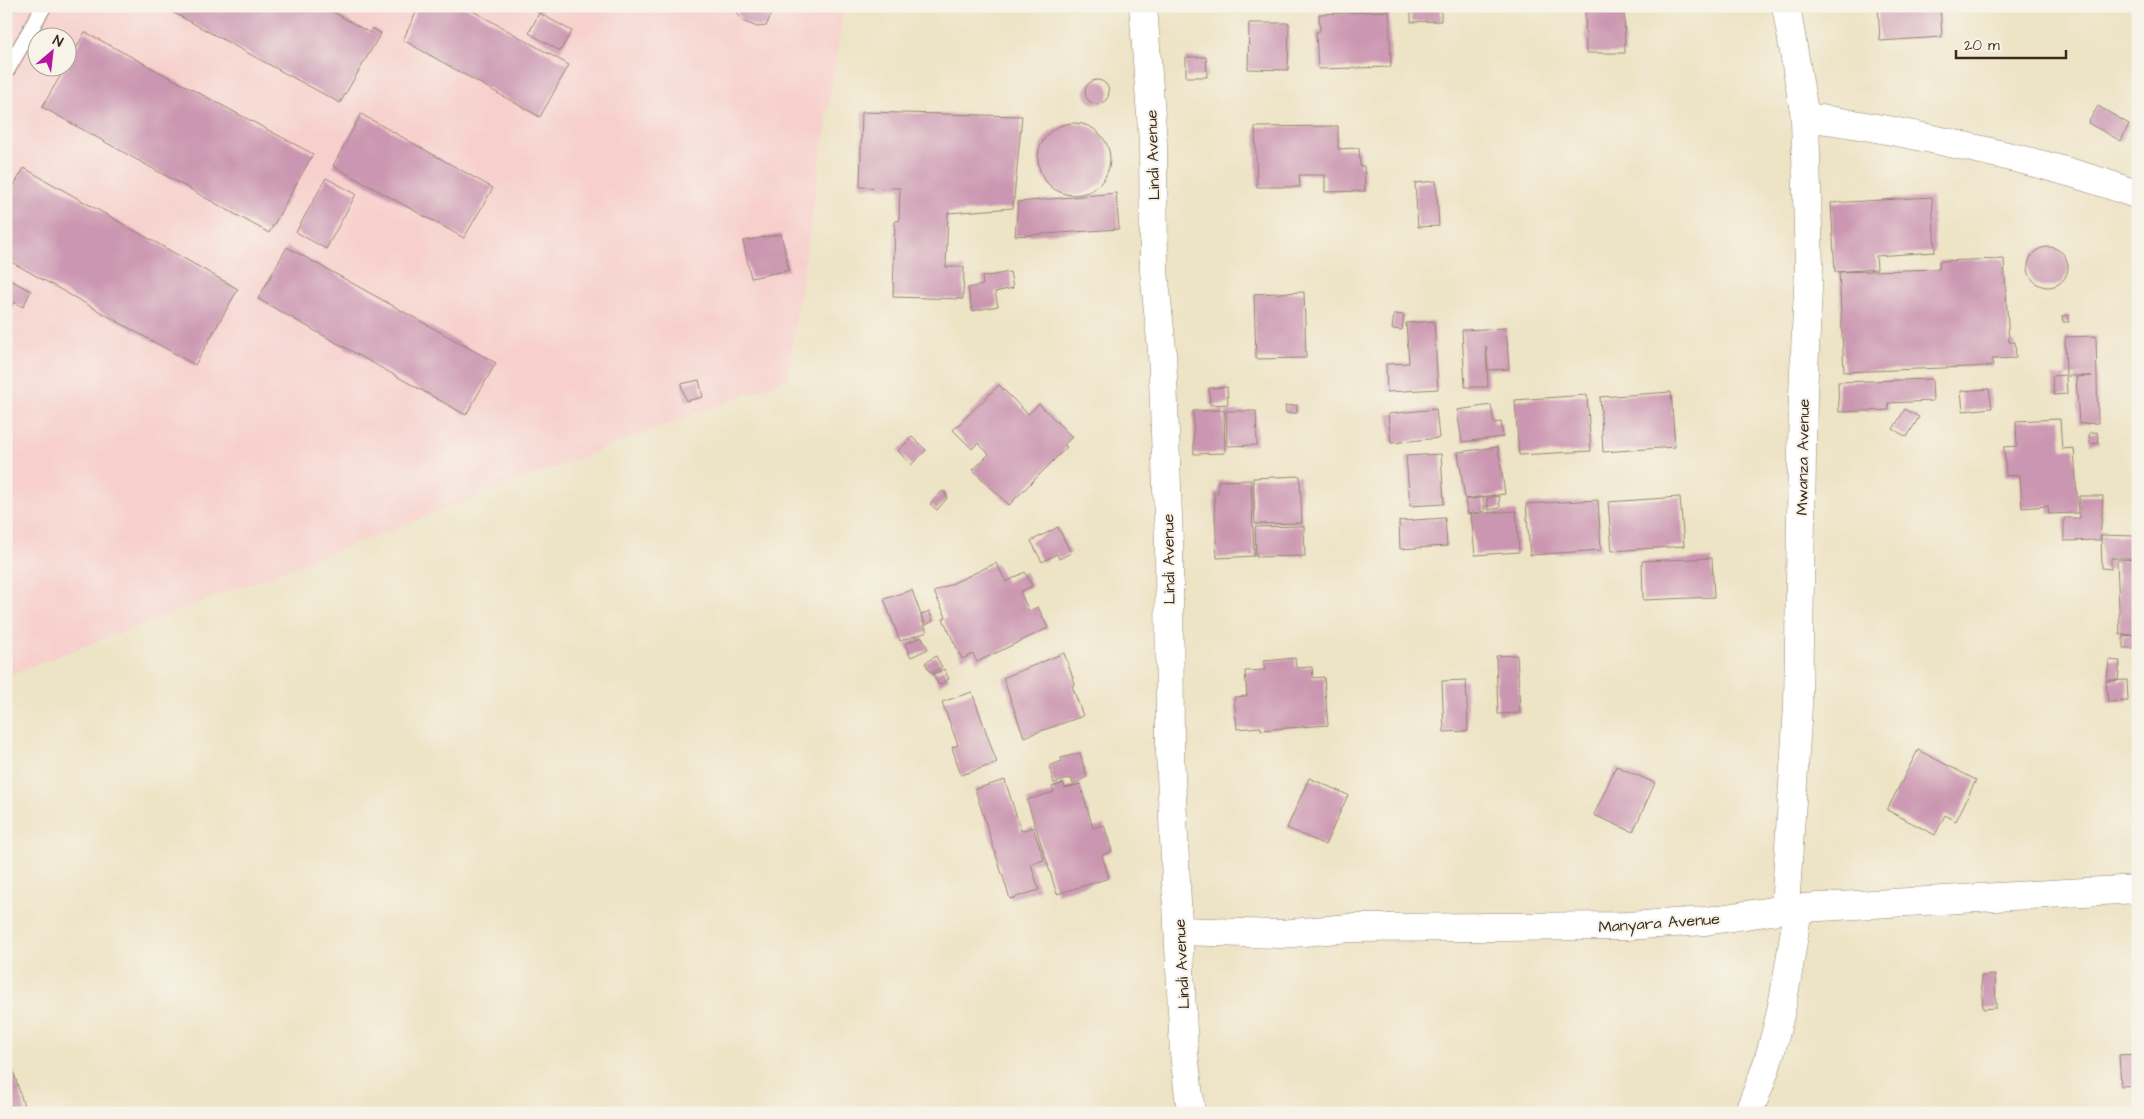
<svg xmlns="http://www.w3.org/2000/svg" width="2144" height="1119" font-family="'Architects Daughter',sans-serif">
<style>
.built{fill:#f7d0cd;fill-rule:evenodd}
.building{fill:#cb96b1}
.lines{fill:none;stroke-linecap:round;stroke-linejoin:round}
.service-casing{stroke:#948672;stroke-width:17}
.minor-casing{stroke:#948672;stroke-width:29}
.service{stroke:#fff;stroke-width:15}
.minor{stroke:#fff;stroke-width:28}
.labels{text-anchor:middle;stroke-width:4;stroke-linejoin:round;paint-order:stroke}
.street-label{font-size:16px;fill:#3b2a1e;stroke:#f7f3e8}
</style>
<rect width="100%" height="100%" fill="#f7f3e8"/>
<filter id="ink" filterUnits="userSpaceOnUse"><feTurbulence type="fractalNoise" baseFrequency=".02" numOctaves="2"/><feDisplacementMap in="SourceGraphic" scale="10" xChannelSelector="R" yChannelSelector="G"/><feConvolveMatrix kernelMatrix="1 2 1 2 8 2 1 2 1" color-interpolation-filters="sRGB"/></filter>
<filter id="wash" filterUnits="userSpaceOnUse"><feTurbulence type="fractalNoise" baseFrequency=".0096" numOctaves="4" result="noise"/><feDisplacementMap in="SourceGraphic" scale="20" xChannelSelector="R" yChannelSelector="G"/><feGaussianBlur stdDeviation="1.12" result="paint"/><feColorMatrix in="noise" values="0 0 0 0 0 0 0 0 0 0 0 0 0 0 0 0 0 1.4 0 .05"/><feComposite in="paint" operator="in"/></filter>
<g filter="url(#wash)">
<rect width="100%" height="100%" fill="#ede3c5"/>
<path class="built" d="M6,6H844L787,379L6,676ZM38,38H68V68H38Z"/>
<g id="blocks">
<g class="building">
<path d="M161,6H323L370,33L372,28L381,33L340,103Z"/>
<path d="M419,6H464L569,65L540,117L403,40Z"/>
<path d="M528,6H544L541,13Z"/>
<path d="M740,6H775L766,26L757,27L742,21L737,12Z"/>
<path d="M1411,6H1441V21L1411,22Z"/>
<path d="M1585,6H1624L1625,53H1586Z"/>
<path d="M1878,6H1940L1942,37L1880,41Z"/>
<path d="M1389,11L1391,67L1318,69L1316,32L1320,31L1319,14Z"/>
<path d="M539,13L572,31L560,51L529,33Z"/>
<path d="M1249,23H1289L1288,70L1248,69Z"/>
<path d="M85,32L313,154L269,233L42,107L65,68H68V63Z"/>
<path d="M1186,57H1206L1207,77H1186Z"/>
<circle cx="1097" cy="92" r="12"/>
<path d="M2098,106L2129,124L2121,141L2088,123Z"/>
<path d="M862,112L1022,116L1013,208L948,213L946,267H964L963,299L893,297L895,221H899L900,188L860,187Z"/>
<path d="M361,114L493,188L464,238L333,166Z"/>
<circle cx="1074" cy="159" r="36"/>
<path d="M1338,126V149L1359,148L1360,166H1364L1365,191L1325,192V175H1299L1300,187H1257L1255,127Z"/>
<path d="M24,168L238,289L195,365L6,259V199Z"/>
<path d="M326,178L356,194L326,249L296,232Z"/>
<path d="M1436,181L1439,226L1418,227L1415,183Z"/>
<path d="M1116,193L1119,229L1015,236L1018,202Z"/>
<path d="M1932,197L1935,252L1876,256L1877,269L1835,272L1831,203Z"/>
<path d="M781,234L789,270L751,278L743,241Z"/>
<path d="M287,247L496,363L466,415L258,299Z"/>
<circle cx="2048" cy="267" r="20"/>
<path d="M2004,259L2009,342H2015L2016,358L1992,359L1993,366L1844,372L1839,272L1939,269V261Z"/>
<path d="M1010,272L1013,288L995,292L998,306L972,311L968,288L983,285L982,277Z"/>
<path d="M6,278L31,291L23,307L14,302L6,317Z"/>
<path d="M1304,292L1306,358L1256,359L1254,294Z"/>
<path d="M1394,314L1404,315L1402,330L1392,329Z"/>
<path d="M2069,315V322H2063L2062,316Z"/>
<path d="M1434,321L1438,389L1387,392L1386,364L1409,363L1406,323Z"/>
<path d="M1506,328L1509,369L1488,370L1486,346L1488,387H1465L1462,330Z"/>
<path d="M2096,336L2098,423L2079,424L2076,377L2092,376H2066L2067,394L2054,395L2052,376L2066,375L2065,337Z"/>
<path d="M1932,379L1933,401L1888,403L1889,410L1839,412L1838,382Z"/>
<path d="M699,380L703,397L686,401L681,384Z"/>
<path d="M999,385L1028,414L1039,404L1072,437L1064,445L1067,447L1009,505L973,470L989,454L978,443L972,449L953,430Z"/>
<path d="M1227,387L1228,404L1210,405L1209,388Z"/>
<path d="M1989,389L1992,408L1963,411L1961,391Z"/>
<path d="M1671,392L1675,447L1603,452L1600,397Z"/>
<path d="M1587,395L1591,451L1519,455L1515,400Z"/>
<path d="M1297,405V413H1286L1285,406Z"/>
<path d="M1491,405L1494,423L1501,422L1503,437L1462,442L1457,410Z"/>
<path d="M1436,409L1439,438L1391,443L1388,414Z"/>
<path d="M1905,409L1919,417L1907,437L1893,429Z"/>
<path d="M1224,410L1225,453L1194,454L1193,411Z"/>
<path d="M1226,411H1256L1257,445L1227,446Z"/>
<path d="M2060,419L2062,449L2074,448L2078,513L2049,514L2048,506L2022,508L2020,475L2006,476L2004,447L2017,446L2016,421Z"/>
<path d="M2097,432L2099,443L2090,444L2089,433Z"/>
<path d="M912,437L926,450L911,465L898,451Z"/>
<path d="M1498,447L1505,494L1465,499L1458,452Z"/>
<path d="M1441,454L1444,504L1410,506L1406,456Z"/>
<path d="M1300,476L1302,523L1255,524L1253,478Z"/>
<path d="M1251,480L1254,556L1217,558L1214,492L1218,493V481Z"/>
<path d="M941,492H945L947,498L937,510L930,504Z"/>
<path d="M1499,496L1500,508L1488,510L1487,498Z"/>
<path d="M2079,496H2103L2100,540L2064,541V518H2080Z"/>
<path d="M1483,497L1485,511L1468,514L1465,500Z"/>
<path d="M1680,497L1684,546L1612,551L1608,502Z"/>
<path d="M1598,500L1601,550L1530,555L1526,504Z"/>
<path d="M1516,511L1519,552L1475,555L1471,514Z"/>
<path d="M1445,518L1447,546L1400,549L1399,521Z"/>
<path d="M1304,526L1305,556L1256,557L1255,527Z"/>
<path d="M1058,527L1071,553L1059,559L1057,554L1042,562L1031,541Z"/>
<path d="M2101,535L2135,536V558H2111V569L2102,568Z"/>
<path d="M1712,558L1714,597L1643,600L1642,561Z"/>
<path d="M2138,559V634L2120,635L2117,560Z"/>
<path d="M996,563L1006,582L1025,572L1032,586L1020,592L1029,611L1038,607L1048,628L977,662L973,654L962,659L943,619L946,617L934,592Z"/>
<path d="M912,590L927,632L900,641L884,599Z"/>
<path d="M929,611L933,621L926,625L921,615Z"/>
<path d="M2134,635V648H2123V636Z"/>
<path d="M922,637L928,649L911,657L905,644Z"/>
<path d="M1064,653L1075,684L1072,686L1083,716L1024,737L1003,678Z"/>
<path d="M1517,655L1520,713L1498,714L1496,656Z"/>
<path d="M936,656L942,667L931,673L925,663Z"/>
<path d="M1295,658L1296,668L1312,667L1313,678L1324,677L1328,725L1261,730V727L1237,729L1234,697L1247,696L1245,671L1265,670L1264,661Z"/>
<path d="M2109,660L2120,661L2118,680H2107Z"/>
<path d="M944,669L949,679L939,685L933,674Z"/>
<path d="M1466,680L1468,731L1444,732L1442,681Z"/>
<path d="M2127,680L2128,701L2108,702L2106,681Z"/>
<path d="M972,692L997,763L961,775L952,747L958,745L942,702Z"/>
<path d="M1918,750L1976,780L1956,821L1945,815L1935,835L1887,810Z"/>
<path d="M1080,753L1087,777L1073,784L1071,778L1054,783L1049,766L1062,761L1061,758Z"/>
<path d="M1616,766L1655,783L1633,832L1594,815Z"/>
<path d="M1309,778L1348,795L1325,845L1287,828Z"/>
<path d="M1005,780L1021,831L1033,827L1044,860L1031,864L1039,890L1010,899L975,789Z"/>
<path d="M1064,783L1065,788L1080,784L1093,828L1104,825L1112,851L1102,855L1109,878L1057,894L1027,800L1054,792L1052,787Z"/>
<path d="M1995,975L1996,1008L1983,1009L1981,976Z"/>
<path d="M6,1050H7L26,1113H6Z"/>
<path d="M2138,1054V1085L2121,1086L2119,1055Z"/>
</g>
</g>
</g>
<g filter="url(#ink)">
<use href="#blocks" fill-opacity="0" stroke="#948672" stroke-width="1"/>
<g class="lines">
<g class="service-casing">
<path id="service" d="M6,72L44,6"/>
</g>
<g class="minor-casing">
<g id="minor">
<path d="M1143,6L1153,143L1154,271L1162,350L1169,544L1170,753L1184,1053L1191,1113"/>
<path d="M1805,117C1856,123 1905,133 1955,144C2017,158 2078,172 2138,195"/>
<path d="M1785,909L1798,706L1803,394L1809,267L1805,117L1786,6"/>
<path d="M1179,931L1281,934L1349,928L1626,926L1706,921L1785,909L2138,889"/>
<path d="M1748,1113C1778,1049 1788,977 1798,908"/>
</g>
</g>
<use href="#service" class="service"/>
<use href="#minor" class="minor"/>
</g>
</g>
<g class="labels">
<g class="street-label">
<text transform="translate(1152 155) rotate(-92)" y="6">Lindi Avenue</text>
<text transform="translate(1802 457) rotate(-89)" y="6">Mwanza Avenue</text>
<text transform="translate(1168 559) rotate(-91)" y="6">Lindi Avenue</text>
<text transform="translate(1659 922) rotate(-4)" y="6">Manyara Avenue</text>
<text transform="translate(1181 964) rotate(-93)" y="6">Lindi Avenue</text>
</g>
</g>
<rect width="2144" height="1119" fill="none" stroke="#f7f3e8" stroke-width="25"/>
<g transform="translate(52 52) rotate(28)"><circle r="24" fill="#f7f3e8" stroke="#aca397"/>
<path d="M0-4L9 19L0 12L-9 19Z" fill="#b5179e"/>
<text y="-8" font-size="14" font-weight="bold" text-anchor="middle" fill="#3b2a1e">N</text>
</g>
<path d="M1956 50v8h110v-8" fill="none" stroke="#3b2a1e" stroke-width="2.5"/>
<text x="1964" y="50" font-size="15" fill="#3b2a1e" stroke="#f7f3e8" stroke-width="4" paint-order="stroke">20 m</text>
</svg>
